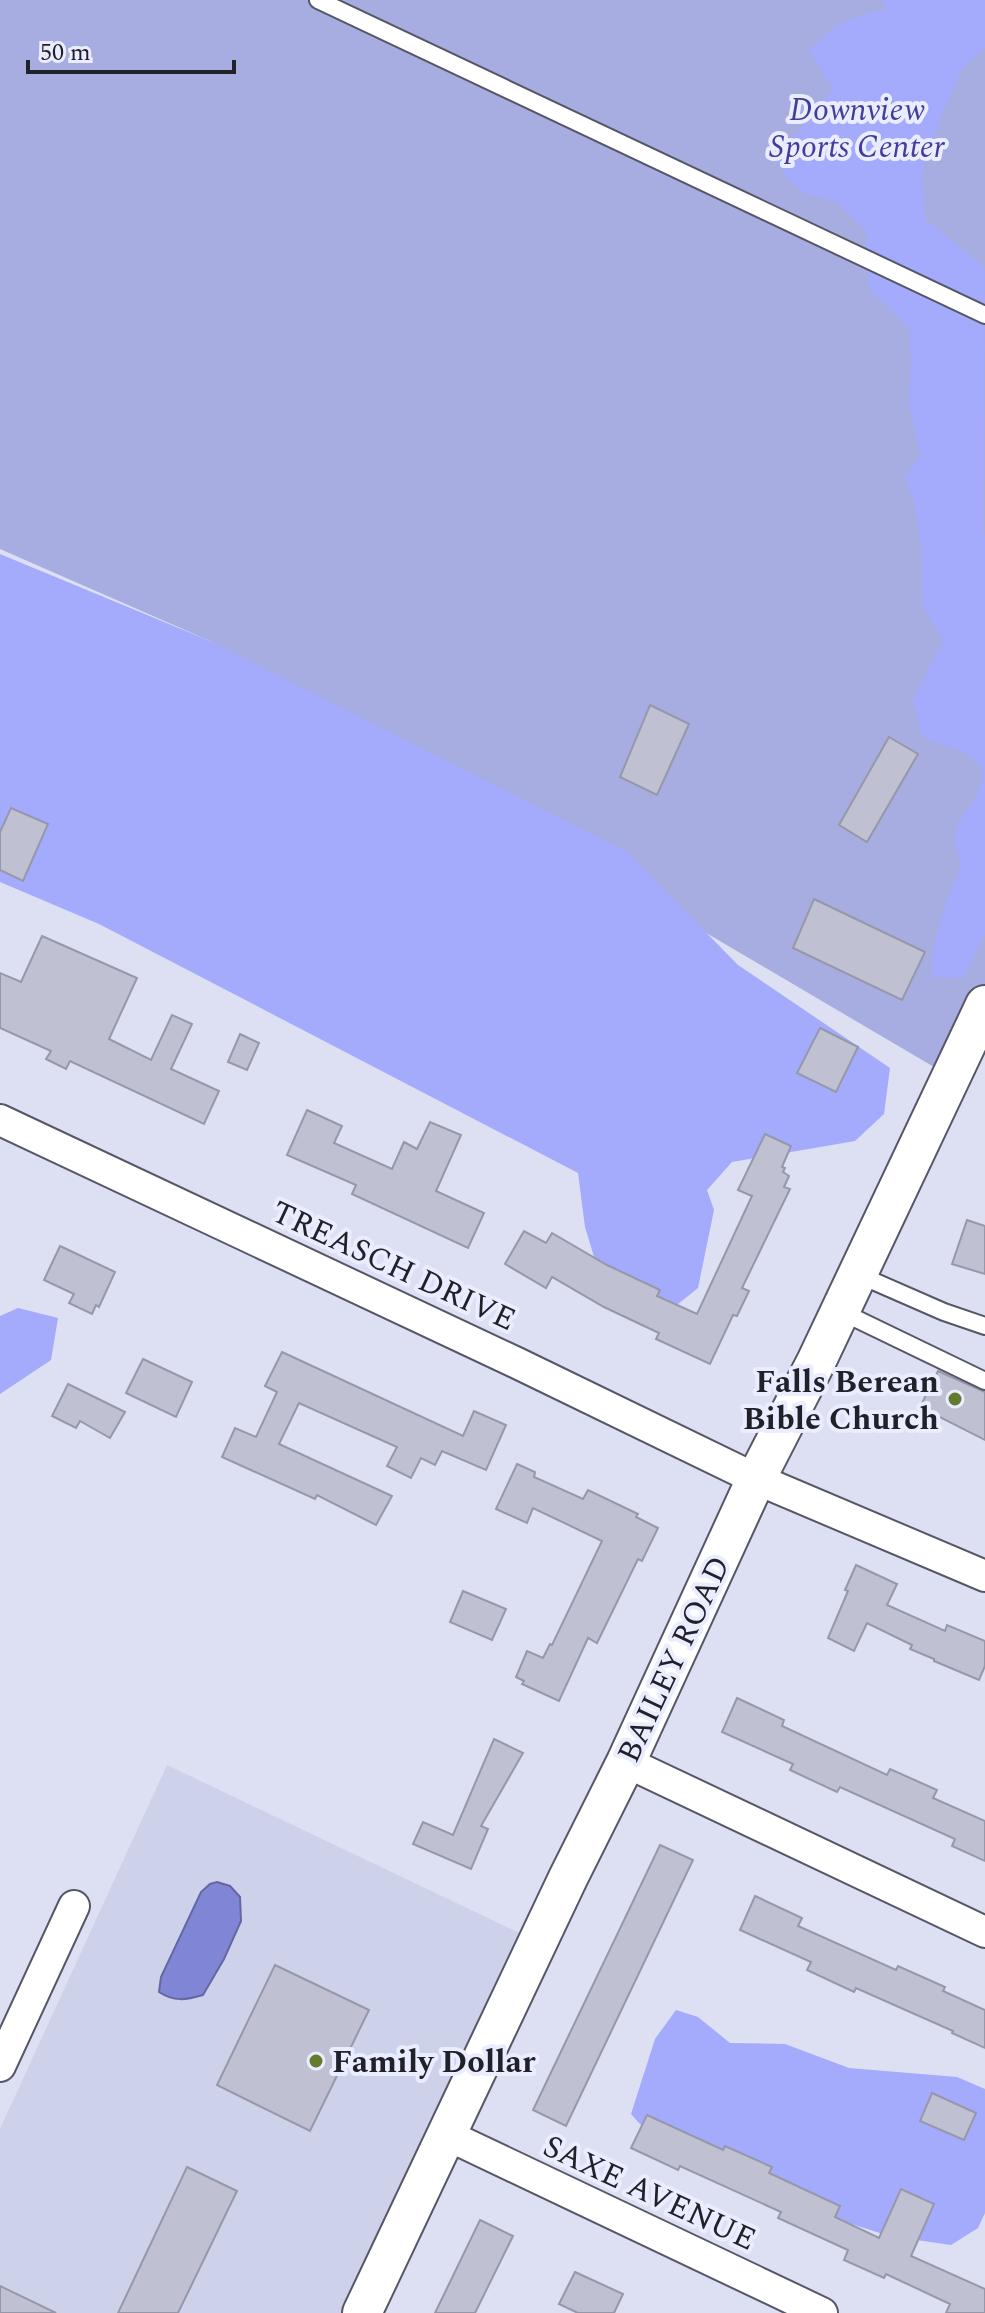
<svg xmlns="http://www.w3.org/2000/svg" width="985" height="2313" font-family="Spectral,serif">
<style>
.built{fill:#cdd1ea}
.green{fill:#a8ade1}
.forest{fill:#a4aafc}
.water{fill:#8185d5;stroke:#6467a1;stroke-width:2}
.building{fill:#bfc1d3;stroke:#9598a9;stroke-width:2}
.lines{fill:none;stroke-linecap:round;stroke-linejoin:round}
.service-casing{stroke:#555767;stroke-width:20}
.minor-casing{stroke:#555767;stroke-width:34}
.tertiary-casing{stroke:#555767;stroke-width:42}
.service{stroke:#fff;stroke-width:16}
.minor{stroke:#fff;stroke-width:30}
.tertiary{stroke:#fff;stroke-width:38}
.poi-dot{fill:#627b2e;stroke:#eaecff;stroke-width:3}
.labels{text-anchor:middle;stroke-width:8;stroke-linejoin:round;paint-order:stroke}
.park-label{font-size:32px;font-style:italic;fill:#423d9b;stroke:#eaecff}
.street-label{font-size:32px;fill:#212229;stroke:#eaecff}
.poi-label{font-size:32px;font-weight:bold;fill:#212229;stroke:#eaecff;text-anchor:end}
</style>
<rect width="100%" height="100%" fill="#dddff2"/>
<path class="built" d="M167,1765L526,1936L344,2313H0V2129Z"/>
<path class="green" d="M0,0H985V1006L951,1077L210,641L0,549Z"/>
<g class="forest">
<path d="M882,0H985V47L962,69L939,121L922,175L925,219L985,268L983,533L985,537V934L963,978L932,977C932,937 946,901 962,864C945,827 961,824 977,794C981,787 982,777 983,769L966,753L922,737L913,700L943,640L922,604V555L914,501L905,478L920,455L909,403L911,361L909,328L869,289L866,231L835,201L804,193L785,175L775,159L833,89L809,51C836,23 850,16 887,9Z"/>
<path d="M0,554L210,641L627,852L738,965L890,1068L884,1114L855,1141L732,1162L707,1190L714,1210L698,1288L668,1312L598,1270L585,1227L578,1173L99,924L0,882Z"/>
<path d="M18,1308L58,1318L51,1360L0,1394V1316Z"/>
<path d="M676,2010L698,2017L730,2043L785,2044L849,2068L957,2077L985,2089V2213L978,2228L951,2245L889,2236L802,2208L657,2143L631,2114L655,2039Z"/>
</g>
<path class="water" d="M217,1882L230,1886L240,1897L241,1921L224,1959L203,1995C186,2000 174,2002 159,1992L161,1977L201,1892L210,1884Z"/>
<g class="building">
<path d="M650,705L689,724L657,795L620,777Z"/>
<path d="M889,737L918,754L867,842L839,825Z"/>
<path d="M11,808L48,824L23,881L0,870V832Z"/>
<path d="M814,899L925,952L902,1000L793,948Z"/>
<path d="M42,936L137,978L109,1039L151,1060L172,1015L192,1024L171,1069L219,1091L204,1124L70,1061L66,1069L46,1059L51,1051L0,1028V973L21,982Z"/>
<path d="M820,1028L858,1047L836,1092L797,1073Z"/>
<path d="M240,1034L259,1043L247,1070L228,1062Z"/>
<path d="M307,1110L342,1126L334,1143L392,1169L404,1142L417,1149L430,1122L461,1135L436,1191L484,1213L468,1248L352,1194L356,1185L287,1155Z"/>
<path d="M765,1134L791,1146L782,1167L785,1168L783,1172L789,1176L784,1187L790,1189L742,1288L749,1291L737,1316L733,1315L710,1364L656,1339L659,1333L604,1307L552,1277L546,1288L505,1264L524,1231L546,1243L552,1233L607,1265L660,1290L657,1296L697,1314L752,1196L738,1190Z"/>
<path d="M967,1220L985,1226V1274L952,1264Z"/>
<path d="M60,1246L115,1272L99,1307L96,1305L92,1314L69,1303L74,1294L44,1280Z"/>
<path d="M282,1352L463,1436L474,1411L506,1425L486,1470L442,1451L435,1465L421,1458L411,1478L387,1466L397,1447L299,1403L279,1444L392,1496L376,1525L317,1495L315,1499L222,1457L235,1428L256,1437L277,1392L265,1386Z"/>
<path d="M143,1359L192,1382L176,1417L126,1393Z"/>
<path d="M938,1371L985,1392V1440L920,1407Z"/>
<path d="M68,1384L125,1412L110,1438L80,1421L76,1428L52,1416Z"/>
<path d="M517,1464L535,1472L534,1477L583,1499L588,1490L638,1514L636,1517L658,1528L642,1561L638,1559L597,1643L588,1638L559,1701L522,1684L524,1681L516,1677L527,1651L543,1658L550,1644L552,1645L602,1541L533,1508L527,1523L496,1509Z"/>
<path d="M856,1565L897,1584L887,1605L945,1631L947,1625L985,1641V1666L979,1680L934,1661V1659L910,1649L912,1645L867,1623L854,1651L828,1638L848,1591L845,1590Z"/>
<path d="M463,1591L506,1609L492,1640L450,1622Z"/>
<path d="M737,1698L784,1720L782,1726L887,1775L890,1769L937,1790L933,1798L985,1821V1861L952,1846L955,1839L840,1787L837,1792L790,1770L793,1764L722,1732Z"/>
<path d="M494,1739L523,1753L481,1826L488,1829L471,1869L413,1844L423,1822L453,1835Z"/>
<path d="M660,1845L693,1860L566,2126L533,2110Z"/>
<path d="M755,1896L802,1918L798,1926L896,1970L898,1966L945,1987L943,1991L985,2010V2048L952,2033L953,2031L856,1988L854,1992L807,1970L811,1962L740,1930Z"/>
<path d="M275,1965L369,2010L310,2131L217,2085Z"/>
<path d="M932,2093L976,2113L964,2140L920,2121Z"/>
<path d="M647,2115L723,2150L725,2146L772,2167L769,2173L840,2206L835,2217L879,2238L901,2189L934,2204L911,2256L985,2289V2313H946L950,2304L886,2274L884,2278L844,2260L848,2250L778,2218L781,2212L680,2166L678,2170L631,2148Z"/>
<path d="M187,2167L237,2191L178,2313H118Z"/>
<path d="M480,2220L513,2236L475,2313H435Z"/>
<path d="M575,2272L623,2294L614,2313H578L559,2304Z"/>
<path d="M0,2286L56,2313H0Z"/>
</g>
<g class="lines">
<g class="service-casing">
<g id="service">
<path d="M318,0L985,315"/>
<path d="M857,1274L944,1312L985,1326"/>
<path d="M840,1311L985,1381"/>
</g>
</g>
<g class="minor-casing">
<g id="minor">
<path d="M0,1120L517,1363L756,1479L985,1576"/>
<path d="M626,1762L985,1932"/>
<path d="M0,2066L74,1906"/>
<path d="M447,2135L822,2313"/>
</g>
</g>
<g class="tertiary-casing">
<path id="tertiary" d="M362,2313L568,1878L626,1762L756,1479L817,1360L985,1005"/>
</g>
<use href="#service" class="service"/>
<use href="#minor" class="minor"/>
<use href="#tertiary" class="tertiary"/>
</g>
<g class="poi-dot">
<circle cx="955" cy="1399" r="8"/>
<circle cx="316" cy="2061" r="8"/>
</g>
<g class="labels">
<g class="park-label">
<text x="857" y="120">Downview<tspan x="857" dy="37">Sports Center</tspan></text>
</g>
<g class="street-label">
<text transform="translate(394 1265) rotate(25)" y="11">TREASCH DRIVE</text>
<text transform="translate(673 1659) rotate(-65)" y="11">BAILEY ROAD</text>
<text transform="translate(650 2192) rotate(25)" y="11">SAXE AVENUE</text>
</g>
<g class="poi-label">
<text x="939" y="1392">Falls Berean<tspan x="939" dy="37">Bible Church</tspan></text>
<text x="332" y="2072" text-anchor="start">Family Dollar</text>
</g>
</g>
<path d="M28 60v12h206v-12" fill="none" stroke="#212229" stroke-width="4"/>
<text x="40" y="60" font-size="24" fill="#212229" stroke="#eaecff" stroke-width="6" paint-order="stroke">50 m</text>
</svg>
